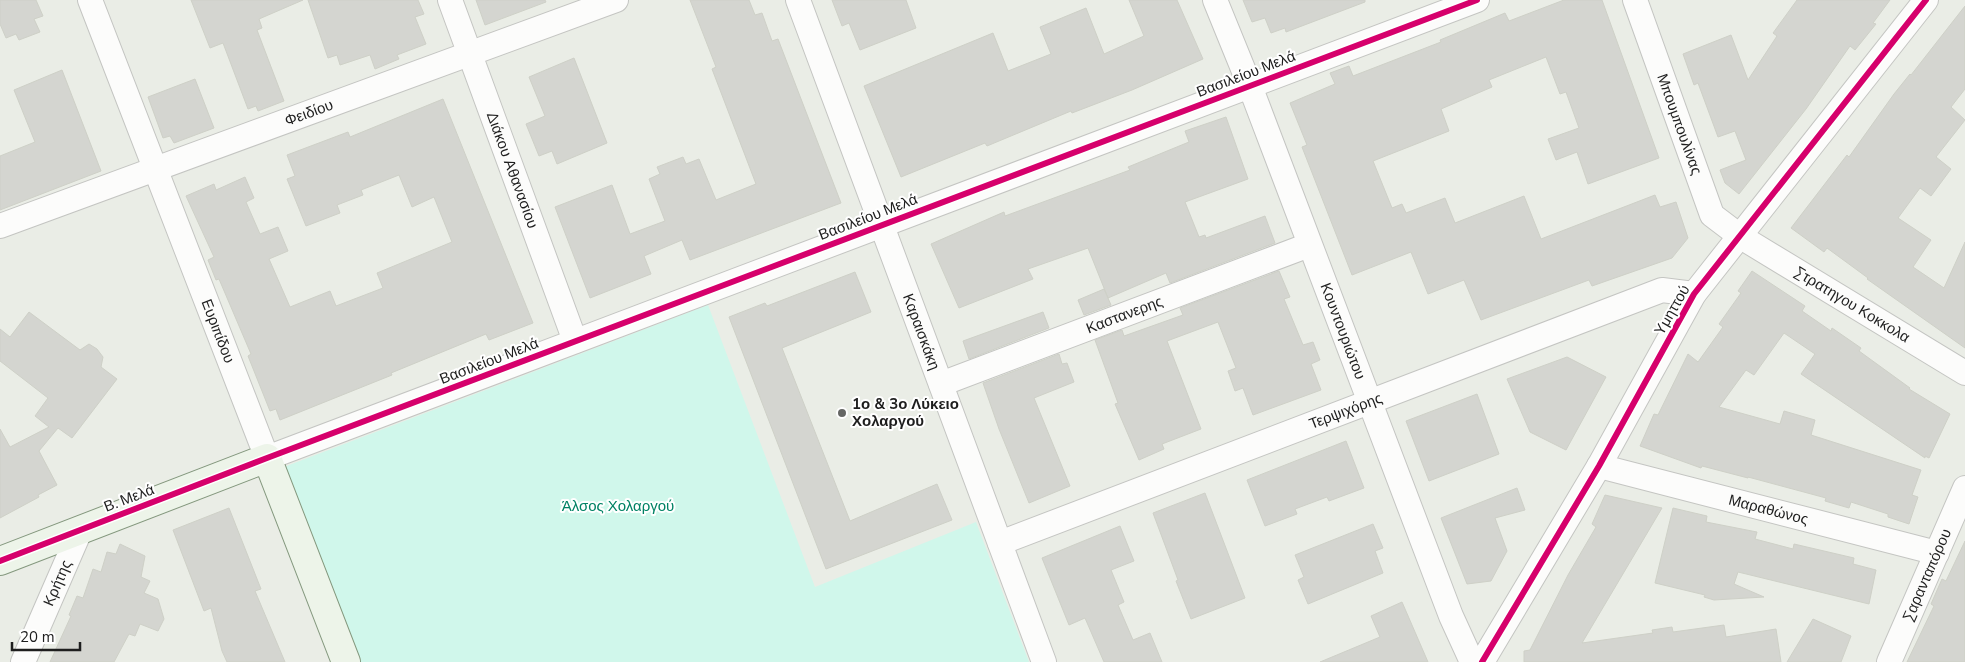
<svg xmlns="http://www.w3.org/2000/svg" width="1965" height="662" font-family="'Nunito Sans',sans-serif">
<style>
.park{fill:#d0f7eb}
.building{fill:#d4d5d0;stroke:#ced0c7}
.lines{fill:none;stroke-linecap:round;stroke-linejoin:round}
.street-casing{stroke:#c4c5c2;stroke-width:26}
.secondary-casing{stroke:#84987e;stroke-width:30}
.street{stroke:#fcfcfb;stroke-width:24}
.secondary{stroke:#edf4e9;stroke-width:28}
.cycleway-casing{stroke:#fff;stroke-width:9}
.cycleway{stroke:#d6006c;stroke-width:6}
.poi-dot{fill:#656664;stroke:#fff;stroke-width:2}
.labels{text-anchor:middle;stroke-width:4;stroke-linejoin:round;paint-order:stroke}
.street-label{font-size:15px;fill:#1e1e1e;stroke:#fff}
.poi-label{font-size:15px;font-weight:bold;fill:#1e1e1e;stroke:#fff;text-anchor:start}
.park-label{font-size:15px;fill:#018264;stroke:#fff}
</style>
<rect width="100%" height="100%" fill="#eaede6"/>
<path class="park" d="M708,305L815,587L976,522L1029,662H360L284,467Z"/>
<g class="building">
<path d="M0,0H36L43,16L34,19L40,32L19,40L16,34L6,38L0,24Z"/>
<path d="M191,0H303L259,19L262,28L257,30L284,101L258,111L256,106L248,109L223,43L210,48Z"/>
<path d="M308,0H418L424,14L415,17L426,44L397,55L399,59L375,69L370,55L340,65L337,55L328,58Z"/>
<path d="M476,0H545L546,2L485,25Z"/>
<path d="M690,0H749L755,15L762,13L772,41L778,39L841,203L690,260L682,240L644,256L651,274L590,298L555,207L612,185L630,234L665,221L649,179L660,174L657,167L683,157L686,164L699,159L716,200L756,184L712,69L716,67Z"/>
<path d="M832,0H906L916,28L860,50L849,23L842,26Z"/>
<path d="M1129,0H1177L1203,59L1132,90L1072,113L1071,111L987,146L985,143L901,177L864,86L993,33L1008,71L1051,54L1040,27L1086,8L1104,54L1144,36Z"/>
<path d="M1243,0H1365V2L1286,32L1285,28L1271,33L1265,18L1252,22Z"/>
<path d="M1564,0H1602L1659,158L1588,184L1577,152L1556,160L1548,139L1579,128L1566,92L1560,94L1546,57L1489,80L1492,87L1441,109L1449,131L1373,161L1392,208L1402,204L1406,213L1445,198L1455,223L1524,196L1541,239L1655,195L1660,207L1676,202L1688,238L1672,258L1592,286L1589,280L1481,320L1464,280L1428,294L1411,252L1352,275L1302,147L1307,145L1290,103L1335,84L1330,73L1349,66L1353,76L1441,42L1440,40L1505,13L1509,21Z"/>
<path d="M1797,0H1890L1873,23L1876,24L1855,50L1850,46L1806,109L1739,194L1725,183L1720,170L1746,160L1735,131L1718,137L1698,83L1694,85L1683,54L1731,35L1748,80L1777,36L1773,33Z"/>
<path d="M1965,6V89L1951,107L1965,120L1936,157L1951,169L1931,196L1920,188L1898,218L1931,240L1913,267L1944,288L1965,242V348L1867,279L1868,278L1827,248L1824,252L1791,228L1847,155L1849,157L1894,94L1910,74L1911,75Z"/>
<path d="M574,58L607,143L557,164L552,151L539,156L526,124L545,116L529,77Z"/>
<path d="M62,70L101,171L0,210V156L35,142L14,90Z"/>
<path d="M195,79L214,128L174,143L170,136L163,138L148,97Z"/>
<path d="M443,99L533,323L489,340L486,334L391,373L392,375L280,420L276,409L270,411L248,356L251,354L219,279L216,280L208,260L214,257L186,196L214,184L216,190L245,177L254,198L246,202L260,234L278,227L288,251L269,259L290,307L330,291L336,306L383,288L377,273L452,242L434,197L412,207L399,175L361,190L363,195L337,205L340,213L306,226L287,179L295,176L287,155L348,132L350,137Z"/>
<path d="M1226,117L1248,179L1185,202L1199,237L1205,235L1206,238L1265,216L1275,243L1170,283L1166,273L1108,298L1088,248L1028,269L1033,279L959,308L931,244L1004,212L1005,216L1130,170L1128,167L1189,142L1185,131Z"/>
<path d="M1279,271L1290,297L1284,299L1303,345L1313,342L1320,360L1311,364L1321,390L1253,415L1243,388L1235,391L1228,371L1236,368L1218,322L1167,341L1201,429L1162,444L1164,449L1139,460L1115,404L1118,403L1095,340L1122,330L1124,336L1183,315L1180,308Z"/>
<path d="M1752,271L1805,306L1802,311L1831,331L1832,328L1861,348L1859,351L1910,388L1909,389L1950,414L1929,458L1925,456V458L1801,374L1815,354L1784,333L1754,375L1746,370L1719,407L1780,424L1784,411L1815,420L1811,435L1921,470L1912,495L1918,497L1909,524L1888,517V514L1851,502L1849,508L1825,501L1826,498L1748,477V478L1702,466L1701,468L1640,446L1654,414L1658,415L1688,354L1698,362L1723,327L1719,324L1741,293L1738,291Z"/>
<path d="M855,272L871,312L782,348L850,521L937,484L952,520L826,569L729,317L765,303L767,306Z"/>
<path d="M1104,289L1111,305L1084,315L1078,300Z"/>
<path d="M29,312L80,350L89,344L97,349L103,357L101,367L117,379L72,438L58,428L39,451L57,485L38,495L39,497L0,518V429L10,447L49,427L35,416L48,398L0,361V329L10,337Z"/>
<path d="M1043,312L1049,328L969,359L963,341Z"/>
<path d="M1059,354L1062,364L1067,363L1074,382L1034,398L1070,486L1029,503L999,429L983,383Z"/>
<path d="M1567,357L1606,377L1566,450L1530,432L1507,379Z"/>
<path d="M1477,394L1499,454L1429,481L1406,421Z"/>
<path d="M1346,441L1364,488L1329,501L1327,497L1295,509L1297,514L1265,526L1247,480Z"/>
<path d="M1517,488L1525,510L1495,518L1507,551L1491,581L1467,584L1441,518Z"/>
<path d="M1205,493L1245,598L1191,619L1176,581L1178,580L1153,513Z"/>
<path d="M1605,495L1662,508L1582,643L1653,633L1652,630L1672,627L1673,632L1724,625L1726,637L1776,629L1781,662H1524V651L1530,650L1568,575L1596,527L1592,524Z"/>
<path d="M229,508L261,589L255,591L285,662H227L222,651L211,608L204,611L173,530Z"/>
<path d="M1673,508L1707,516L1706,522L1757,532L1755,539L1793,549L1794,544L1854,558L1853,564L1876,570L1869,604L1738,572L1734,584L1764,597L1714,600L1704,597L1705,595L1655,583Z"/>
<path d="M1373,524L1383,548L1375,551L1383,573L1308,604L1298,580L1304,577L1295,555Z"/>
<path d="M1120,526L1134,561L1111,570L1124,602L1118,605L1133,640L1150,633L1162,662H1104L1085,618L1069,625L1042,558Z"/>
<path d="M1965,541V662H1907L1934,606L1931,604L1942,579L1946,581Z"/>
<path d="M120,544L145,556L141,577L150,581L144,593L158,599L164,619L158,631L140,624L135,636L129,634L114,662H50L71,616L69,615L77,596L83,598L93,569L101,572L107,552L116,554Z"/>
<path d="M1402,602L1428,662H1320L1380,637L1371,616Z"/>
<path d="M1813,619L1851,636L1841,662H1787Z"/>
</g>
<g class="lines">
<g class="street-casing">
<g id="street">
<path id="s1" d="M90,0L267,458L1477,0"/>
<path id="s2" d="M450,0L575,341"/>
<path id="s3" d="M798,0L1044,662"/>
<path id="s4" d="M1215,0L1250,86L1451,616L1472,662"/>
<path id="s5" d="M1635,0L1712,215L1741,237L1965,373"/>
<path id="s6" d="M0,226L616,0"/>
<path id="s7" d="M941,384L1309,245"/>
<path id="s8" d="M1599,466L1937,553"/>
<path id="s9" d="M1000,543L1662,290L1694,294"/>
<path id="s10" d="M23,662L80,531"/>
<path d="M1482,662L1599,466L1694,294L1926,0"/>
<path id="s11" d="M1889,662L1965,488"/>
</g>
</g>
<g class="secondary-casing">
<path id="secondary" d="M0,561L267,458L346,662"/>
</g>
<use href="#street" class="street"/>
<use href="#secondary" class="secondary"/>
<g class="cycleway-casing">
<g id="cycleway">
<path d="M0,561L267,458L1477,0"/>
<path d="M1482,662L1599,466L1694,294L1926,0"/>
</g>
</g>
<use href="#cycleway" class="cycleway"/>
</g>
<circle class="poi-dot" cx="842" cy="413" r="5"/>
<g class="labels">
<g class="street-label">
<text transform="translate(1246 74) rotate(-21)" y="5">Βασιλείου Μελά</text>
<text dy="5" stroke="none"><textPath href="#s6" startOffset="329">Φειδίου</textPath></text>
<text dy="5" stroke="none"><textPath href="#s5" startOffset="132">Μπουμπουλίνας</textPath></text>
<text dy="5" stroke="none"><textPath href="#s2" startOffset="181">Διάκου Αθανασίου</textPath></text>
<text transform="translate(868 217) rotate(-21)" y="5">Βασιλείου Μελά</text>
<text dy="5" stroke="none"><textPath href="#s5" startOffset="395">Στρατηγου Κοκκολα</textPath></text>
<text transform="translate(1672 310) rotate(-60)" y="5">Υμηττού</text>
<text dy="5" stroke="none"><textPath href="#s7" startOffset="196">Καστανερης</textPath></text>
<text dy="5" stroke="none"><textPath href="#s1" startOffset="355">Ευριπίδου</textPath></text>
<text dy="5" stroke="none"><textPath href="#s3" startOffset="354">Καραισκάκη</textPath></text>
<text dy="5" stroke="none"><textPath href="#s4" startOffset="355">Κουντουριώτου</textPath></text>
<text transform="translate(489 361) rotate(-21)" y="5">Βασιλείου Μελά</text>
<text dy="5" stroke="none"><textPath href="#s9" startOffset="370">Τερψιχόρης</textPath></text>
<text transform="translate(129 498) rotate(-21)" y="5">Β. Μελά</text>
<text dy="5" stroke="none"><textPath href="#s8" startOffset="175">Μαραθώνος</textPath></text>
<text dy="5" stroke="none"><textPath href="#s11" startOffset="95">Σαρανταπόρου</textPath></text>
<text dy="5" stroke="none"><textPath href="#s10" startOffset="86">Κρήτης</textPath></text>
</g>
<g class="poi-label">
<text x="852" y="409">1ο &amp; 3ο Λύκειο<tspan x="852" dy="17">Χολαργού</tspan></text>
</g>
<g class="park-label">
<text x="618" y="511">Άλσος Χολαργού</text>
</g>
</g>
<path d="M12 642v8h68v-8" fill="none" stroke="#1e1e1e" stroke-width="2.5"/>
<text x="20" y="642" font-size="15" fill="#1e1e1e" stroke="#ffffff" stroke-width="4" paint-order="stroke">20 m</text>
</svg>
